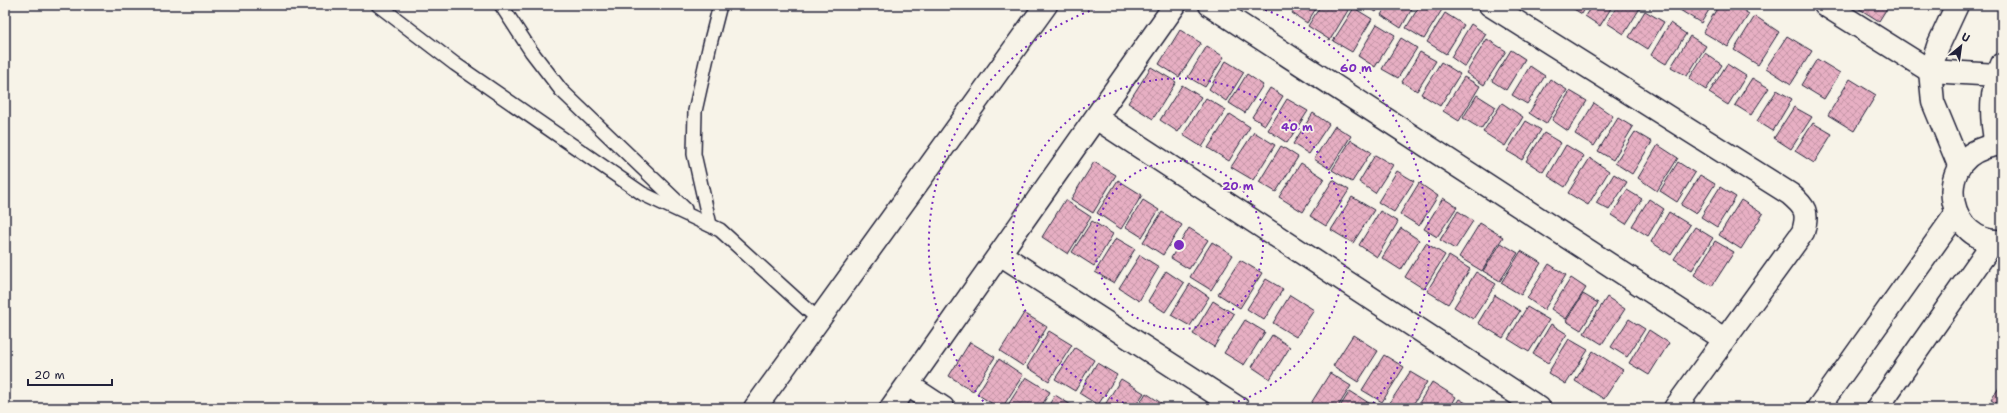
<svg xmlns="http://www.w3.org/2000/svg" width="2007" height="413" font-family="'Shantell Sans',sans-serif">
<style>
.building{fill:url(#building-cross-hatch);stroke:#22223b}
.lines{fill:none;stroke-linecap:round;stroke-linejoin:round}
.service-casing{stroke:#22223b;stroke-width:16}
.minor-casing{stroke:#22223b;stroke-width:25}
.service{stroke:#f7f3e8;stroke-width:13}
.minor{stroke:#f7f3e8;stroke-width:22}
.ring{fill:none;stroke:#7b2cbf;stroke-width:2;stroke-dasharray:2 4}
.centre{fill:#7b2cbf;stroke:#f7f3e8;stroke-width:2}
.ring-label{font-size:12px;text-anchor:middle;font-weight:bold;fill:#7b2cbf;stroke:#f7f3e8;stroke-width:3.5;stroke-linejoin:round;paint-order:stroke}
</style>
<defs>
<pattern id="building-cross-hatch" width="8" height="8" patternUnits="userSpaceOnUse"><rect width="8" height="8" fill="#e7afc3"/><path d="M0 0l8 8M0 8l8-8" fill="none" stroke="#c696a8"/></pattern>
</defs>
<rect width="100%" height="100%" fill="#f7f3e8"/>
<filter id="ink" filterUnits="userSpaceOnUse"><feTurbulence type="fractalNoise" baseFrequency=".025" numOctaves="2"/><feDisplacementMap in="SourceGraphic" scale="8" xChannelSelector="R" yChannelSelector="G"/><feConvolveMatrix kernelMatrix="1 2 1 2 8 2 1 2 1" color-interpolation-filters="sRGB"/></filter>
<g filter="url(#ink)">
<g class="building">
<path d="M1297,5H1318L1307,23L1292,13Z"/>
<path d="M1321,5H1346L1350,7L1330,40L1308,26Z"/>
<path d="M1365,5H1381L1376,12Z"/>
<path d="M1387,5H1414L1401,28L1381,15Z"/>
<path d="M1420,5H1439L1443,8L1424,39L1406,28Z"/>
<path d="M1567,5H1587L1582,14Z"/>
<path d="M1592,5H1613L1600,26L1585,16Z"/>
<path d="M1618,5H1642L1624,34L1607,23Z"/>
<path d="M1676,5H1712L1701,23L1675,7Z"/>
<path d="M1719,5H1735L1749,14L1728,47L1703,32Z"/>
<path d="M1853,5H1889L1879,21Z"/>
<path d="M1354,8L1372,19L1352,52L1333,41Z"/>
<path d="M1645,11L1664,22L1648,49L1629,37Z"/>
<path d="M1445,13L1464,25L1446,54L1427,42Z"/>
<path d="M1755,16L1779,32L1758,65L1734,50Z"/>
<path d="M1670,23L1686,34L1666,64L1651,55Z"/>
<path d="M1377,24L1395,35L1375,67L1358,56Z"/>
<path d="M1471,24L1486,34L1465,67L1451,57Z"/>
<path d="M1180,30L1201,43L1179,77L1159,64Z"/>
<path d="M1690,36L1706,46L1687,76L1671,67Z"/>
<path d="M1787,36L1812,51L1791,84L1766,68Z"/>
<path d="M1401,38L1417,48L1398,78L1382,69Z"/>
<path d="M1487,39L1506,51L1484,85L1466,73Z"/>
<path d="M1207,46L1224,57L1205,87L1188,77Z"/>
<path d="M1511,50L1525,59L1506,90L1492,81Z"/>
<path d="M1420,52L1436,61L1417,91L1402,82Z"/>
<path d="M1705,53L1722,65L1706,90L1689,79Z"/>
<path d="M1817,59L1840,73L1824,99L1801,85Z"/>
<path d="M1226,61L1244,72L1226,101L1209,89Z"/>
<path d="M1441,62L1460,74L1440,106L1421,94Z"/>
<path d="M1727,64L1746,76L1728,105L1709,93Z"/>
<path d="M1530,66L1545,76L1527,104L1512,95Z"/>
<path d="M1151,67L1176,82L1153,119L1128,103Z"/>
<path d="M1247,74L1263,85L1245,113L1229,103Z"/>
<path d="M1464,77L1480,86L1459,121L1443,111Z"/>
<path d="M1752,78L1769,88L1751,115L1735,105Z"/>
<path d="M1550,79L1567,90L1546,124L1529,113Z"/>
<path d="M1850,79L1876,95L1854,131L1828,115Z"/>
<path d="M1182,85L1201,97L1178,132L1160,120Z"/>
<path d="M1270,88L1283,96L1265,125L1252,117Z"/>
<path d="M1777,90L1792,99L1773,131L1757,121Z"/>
<path d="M1570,91L1587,101L1568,131L1552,120Z"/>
<path d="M1477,95L1496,107L1481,129L1463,118Z"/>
<path d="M1206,98L1226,110L1202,147L1183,135Z"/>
<path d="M1287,99L1308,111L1287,143L1268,130Z"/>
<path d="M1502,103L1523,117L1505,146L1483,132Z"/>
<path d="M1594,103L1613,116L1594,146L1575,134Z"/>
<path d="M1794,107L1812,117L1791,149L1774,138Z"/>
<path d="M1313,113L1329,124L1309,154L1293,144Z"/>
<path d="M1230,114L1250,127L1229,161L1208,148Z"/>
<path d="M1618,118L1633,127L1613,160L1598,151Z"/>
<path d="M1526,121L1541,130L1522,160L1507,151Z"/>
<path d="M1813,123L1832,134L1814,163L1795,151Z"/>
<path d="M1335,126L1351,136L1330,169L1314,159Z"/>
<path d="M1254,132L1275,145L1253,180L1231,167Z"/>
<path d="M1635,132L1652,142L1632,174L1615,163Z"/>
<path d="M1544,133L1561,143L1543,172L1526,161Z"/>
<path d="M1351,140L1371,152L1352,182L1332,170Z"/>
<path d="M1566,145L1584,156L1565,187L1548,176Z"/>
<path d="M1658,145L1678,158L1657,191L1638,178Z"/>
<path d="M1281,146L1298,157L1276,192L1259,182Z"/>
<path d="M1375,155L1393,165L1375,193L1359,182Z"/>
<path d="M1590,158L1609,171L1588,205L1568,193Z"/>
<path d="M1094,162L1116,175L1093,213L1071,199Z"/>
<path d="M1678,162L1695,173L1677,202L1660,191Z"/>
<path d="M1301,163L1324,178L1303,212L1279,197Z"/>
<path d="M1397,171L1414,181L1394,212L1378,202Z"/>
<path d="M1614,174L1627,182L1609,210L1596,203Z"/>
<path d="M1700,175L1715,184L1696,214L1681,205Z"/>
<path d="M1118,180L1142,195L1121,229L1097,213Z"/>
<path d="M1333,180L1349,190L1326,226L1310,216Z"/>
<path d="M1419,183L1438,196L1419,226L1400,214Z"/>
<path d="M1720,187L1736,197L1717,227L1701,217Z"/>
<path d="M1627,190L1642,199L1626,224L1612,215Z"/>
<path d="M1352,197L1374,210L1353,243L1331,230Z"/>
<path d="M1443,198L1457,207L1437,237L1424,229Z"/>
<path d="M1649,199L1664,209L1648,236L1632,226Z"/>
<path d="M1065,200L1091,217L1068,254L1042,237Z"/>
<path d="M1143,200L1159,210L1142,237L1126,227Z"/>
<path d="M1741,200L1763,214L1741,249L1719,235Z"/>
<path d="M1380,211L1398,222L1377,257L1359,245Z"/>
<path d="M1458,211L1473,221L1455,249L1440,240Z"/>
<path d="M1162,212L1182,225L1163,255L1143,242Z"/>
<path d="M1669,212L1690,225L1671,255L1651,242Z"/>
<path d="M1092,221L1113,234L1094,266L1072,252Z"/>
<path d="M1480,223L1503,237L1482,271L1459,257Z"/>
<path d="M1695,227L1713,238L1692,270L1674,259Z"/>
<path d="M1189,228L1208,240L1189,269L1171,258Z"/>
<path d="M1401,228L1419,240L1401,270L1382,258Z"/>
<path d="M1116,238L1135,249L1114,283L1095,272Z"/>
<path d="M1715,241L1734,252L1712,286L1694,275Z"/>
<path d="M1212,242L1233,255L1211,290L1190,277Z"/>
<path d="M1426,243L1445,255L1424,289L1405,277Z"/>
<path d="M1501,243L1518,253L1500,281L1483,271Z"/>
<path d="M1521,251L1541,263L1521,295L1501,283Z"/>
<path d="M1140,255L1159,267L1139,301L1119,288Z"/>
<path d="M1449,256L1470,269L1448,304L1427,291Z"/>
<path d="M1240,260L1262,273L1240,308L1218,294Z"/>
<path d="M1549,264L1566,275L1544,310L1527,298Z"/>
<path d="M1166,271L1184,283L1165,312L1148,301Z"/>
<path d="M1476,272L1496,284L1473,319L1454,307Z"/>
<path d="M1571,278L1586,288L1566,319L1551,309Z"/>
<path d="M1266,279L1283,289L1264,320L1247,309Z"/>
<path d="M1190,284L1209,297L1190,326L1171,315Z"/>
<path d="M1583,294L1598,303L1581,330L1566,321Z"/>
<path d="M1290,295L1314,310L1296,337L1273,323Z"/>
<path d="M1495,295L1520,311L1503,338L1478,323Z"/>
<path d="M1607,297L1625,309L1602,344L1584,333Z"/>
<path d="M1213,301L1234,314L1214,347L1193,334Z"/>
<path d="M1527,307L1549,320L1529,352L1508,339Z"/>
<path d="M1024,313L1047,327L1023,366L1000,351Z"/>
<path d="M1629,319L1645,329L1627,357L1611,347Z"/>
<path d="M1245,320L1265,332L1244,365L1224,353Z"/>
<path d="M1551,324L1567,334L1548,363L1533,354Z"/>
<path d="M1649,330L1669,343L1649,375L1629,363Z"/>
<path d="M1049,331L1072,345L1049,381L1027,367Z"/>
<path d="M1272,335L1290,347L1270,379L1252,367Z"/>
<path d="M1353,335L1378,351L1358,382L1333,366Z"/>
<path d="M1569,339L1588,350L1566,384L1548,373Z"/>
<path d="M970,342L995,357L973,391L949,376Z"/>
<path d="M1075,348L1094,360L1075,391L1055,379Z"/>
<path d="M1593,351L1623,370L1604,399L1575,381Z"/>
<path d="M1384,355L1404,367L1382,402L1362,390Z"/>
<path d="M999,359L1023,375L1002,408H999L977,394Z"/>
<path d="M1097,363L1117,375L1098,405L1079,393Z"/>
<path d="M1410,372L1427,382L1411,408H1395L1389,404Z"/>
<path d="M1330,373L1351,386L1337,408H1308Z"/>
<path d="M1026,377L1050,392L1040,408H1006Z"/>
<path d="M1121,379L1144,393L1134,408H1103Z"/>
<path d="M1432,382L1456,397L1450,408H1416Z"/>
<path d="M2002,383V407L1991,400Z"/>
<path d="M1350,391L1372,405L1370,408H1339Z"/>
<path d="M1146,393L1167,407L1166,408H1137Z"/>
<path d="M1055,395L1076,408H1047Z"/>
<path d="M1459,399L1475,408H1453Z"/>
</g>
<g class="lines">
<g class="service-casing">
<g id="service">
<path d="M378,5L455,64L643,194L720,230L819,320"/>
<path d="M501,5L531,51L561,90L685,209"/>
<path d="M710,225L694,154L695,111L710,44L720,5"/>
</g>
</g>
<g class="minor-casing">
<g id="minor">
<path d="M1210,5L1724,339"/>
<path d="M1490,5L1790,194C1805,207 1809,212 1803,232L1675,408"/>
<path d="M1825,5L1930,71L1997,75"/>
<path d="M1957,5L1938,46L1930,71L1933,102L1959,165"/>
<path d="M1096,118L1539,408"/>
<path d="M1996,144C1990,115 1990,91 2002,64"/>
<path d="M2002,145C1995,144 1991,146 1984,148C1932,165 1949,245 2002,241"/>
<path d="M1000,254L1238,408"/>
<path d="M908,385L943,408"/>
<path d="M755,408L1046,5"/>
<path d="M891,408L1175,5"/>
<path d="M1818,408L1956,214"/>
<path d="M1877,408L1994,241"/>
</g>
</g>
<use href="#service" class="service"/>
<use href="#minor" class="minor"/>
</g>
</g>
<g class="ring">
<circle cx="1179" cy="245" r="84"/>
<path d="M1141 408A167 167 0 1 1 1217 408"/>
<path d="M987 406A251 251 0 0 1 1104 6M1254 6A251 251 0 0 1 1371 406"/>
</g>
<circle cx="1179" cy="245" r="6" class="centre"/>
<g class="ring-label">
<text x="1356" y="72">60 m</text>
<text x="1297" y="131">40 m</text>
<text x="1238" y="190">20 m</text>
</g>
<rect width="2007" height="413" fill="none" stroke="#f7f3e8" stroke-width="20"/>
<rect x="10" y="10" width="1987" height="393" fill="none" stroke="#22223b" stroke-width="1.5" filter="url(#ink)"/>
<g transform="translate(1961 46) rotate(29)" stroke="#f7f3e8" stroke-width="3" paint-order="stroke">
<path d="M0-3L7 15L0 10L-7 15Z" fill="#22223b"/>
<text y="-6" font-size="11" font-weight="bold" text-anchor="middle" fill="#22223b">U</text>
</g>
<path d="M28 379v6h84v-6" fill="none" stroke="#22223b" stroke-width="2"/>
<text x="34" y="379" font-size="12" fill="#22223b" stroke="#f7f3e8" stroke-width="3" paint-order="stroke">20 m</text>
</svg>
